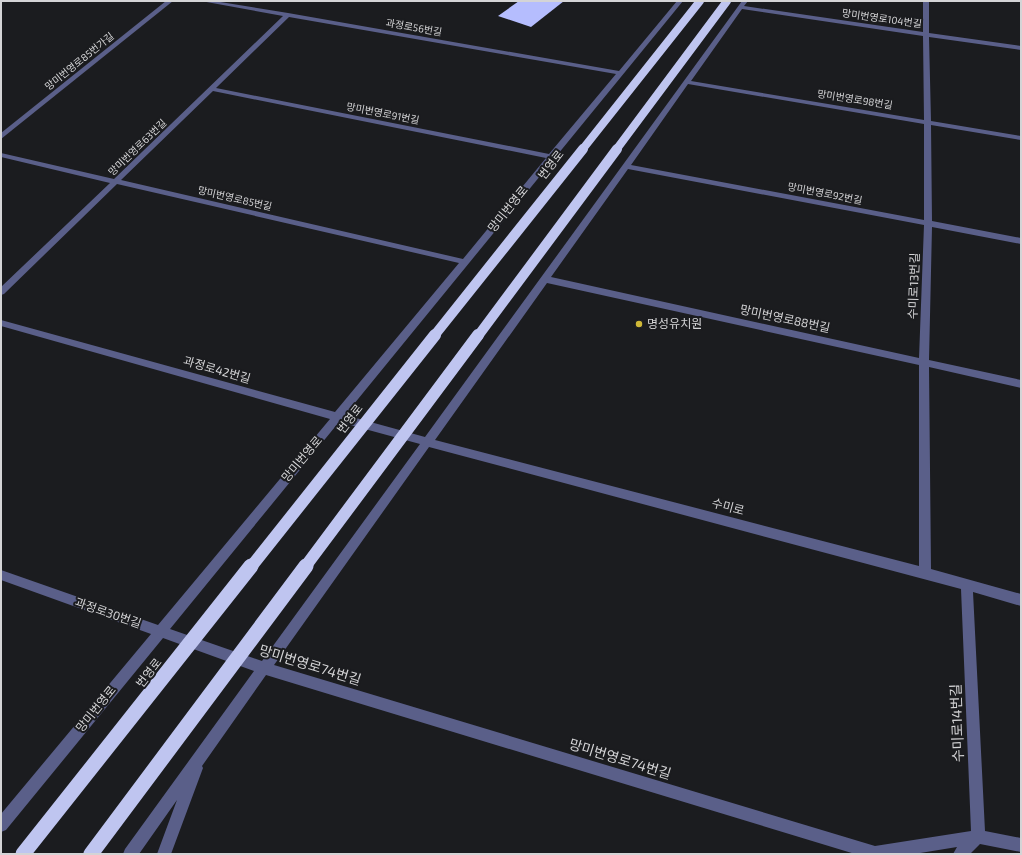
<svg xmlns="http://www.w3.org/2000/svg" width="1022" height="855" font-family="'Exo 2','Noto Sans KR',sans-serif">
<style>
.building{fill:#b5bdfe}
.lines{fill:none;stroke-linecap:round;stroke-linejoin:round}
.minor{fill:#5a5f89;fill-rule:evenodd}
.highway-bridge-far3{stroke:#bfc5f0;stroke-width:8}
.highway-bridge-far2{stroke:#bfc5f0;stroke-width:10}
.highway-bridge-far1{stroke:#bfc5f0;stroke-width:12}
.highway-bridge{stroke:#bfc5f0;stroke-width:15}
.poi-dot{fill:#cfb837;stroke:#1b1c1f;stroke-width:1.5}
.labels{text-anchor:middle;stroke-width:4;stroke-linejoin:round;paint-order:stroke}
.far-street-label{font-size:10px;fill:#d4d4d6;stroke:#1b1c1f}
.street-label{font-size:12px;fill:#d4d4d6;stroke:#1b1c1f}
.poi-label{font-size:12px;fill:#d4d4d6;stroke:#1b1c1f;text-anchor:start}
.near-street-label{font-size:14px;fill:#d4d4d6;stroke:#1b1c1f}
</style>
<rect width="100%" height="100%" fill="#1b1c1f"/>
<path class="building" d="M519,1H564L531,27L498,16Z"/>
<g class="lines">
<g class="minor">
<path d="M166,1H173L1,139V133Z"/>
<path d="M201,1H214L288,13L619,71L677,1H683L345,415L425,437L742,1H748L744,6L923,32V1H929V33L1021,46V50L929,37L931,121L1021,136V140L931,125L932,221L1021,238V244L932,227L929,360L1021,380V388L929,367L931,569L1021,594V606L973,592L985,831L1021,838V852L980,844L970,854H953L957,847L914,854H855L266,675L202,766L203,768L171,854H157L177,800L139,854H123L125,849L254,671L163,638L6,830L1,832V814L151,634L1,580V570L158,625L330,419L1,326V320L335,412L459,263L117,184L4,294L1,295V287L110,183L1,157V153L114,179L283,16ZM742,9L923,36L924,120L691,81ZM289,17L616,74L549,154L216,88ZM688,84L924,124V220L631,165ZM213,91L546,158L463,259L121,180ZM628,169L924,225L919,358L551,277ZM547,283L919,365V566L435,440ZM339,422L420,444L262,661L170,629ZM429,447L961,589L971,831L875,846L274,665Z"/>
</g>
<g class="highway-bridge-far3">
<path d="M582,150L700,1"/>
<path d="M616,150L727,1"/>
</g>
<g class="highway-bridge-far2">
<path d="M434,336L583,149"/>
<path d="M478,336L617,149"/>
</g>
<g class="highway-bridge-far1">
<path d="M251,567L435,335"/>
<path d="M305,567L478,335"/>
</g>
<g class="highway-bridge">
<path d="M23,854L251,566"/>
<path d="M91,854L306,566"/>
</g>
</g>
<circle class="poi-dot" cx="639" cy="324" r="4"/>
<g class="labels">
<g class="far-street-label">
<text transform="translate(882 18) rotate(8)" y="4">망미번영로104번길</text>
<text transform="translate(414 27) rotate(10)" y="4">과정로56번길</text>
<text transform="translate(79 61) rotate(-39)" y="4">망미번영로85번가길</text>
<text transform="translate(855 99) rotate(9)" y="4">망미번영로98번길</text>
<text transform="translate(383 113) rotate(11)" y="4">망미번영로91번길</text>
<text transform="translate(137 147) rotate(-44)" y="4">망미번영로63번길</text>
<text transform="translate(825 193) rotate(11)" y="4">망미번영로92번길</text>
<text transform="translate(235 198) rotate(13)" y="4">망미번영로85번길</text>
</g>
<g class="street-label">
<text transform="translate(551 165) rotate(-52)" y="4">번영로</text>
<text transform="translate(508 209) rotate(-51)" y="4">망미번영로</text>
<text transform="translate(914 286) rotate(-88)" y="4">수미로13번길</text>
<text transform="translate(785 319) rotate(12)" y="4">망미번영로88번길</text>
<text transform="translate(217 370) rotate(16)" y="4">과정로42번길</text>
<text transform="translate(350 419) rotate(-52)" y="4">번영로</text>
<text transform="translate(302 459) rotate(-50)" y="4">망미번영로</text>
<text transform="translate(728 507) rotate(15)" y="4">수미로</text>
<text transform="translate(108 613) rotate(19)" y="4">과정로30번길</text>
<text transform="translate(149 673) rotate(-52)" y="4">번영로</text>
<text transform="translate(96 709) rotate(-51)" y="4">망미번영로</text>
</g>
<g class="poi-label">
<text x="647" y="328">명성유치원</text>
</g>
<g class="near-street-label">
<text transform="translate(310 665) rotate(17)" y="5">망미번영로74번길</text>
<text transform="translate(957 723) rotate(-92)" y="5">수미로14번길</text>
<text transform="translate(620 759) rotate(17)" y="5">망미번영로74번길</text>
</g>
</g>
<rect width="1022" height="855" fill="none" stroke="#d4d4d6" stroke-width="4"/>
</svg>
